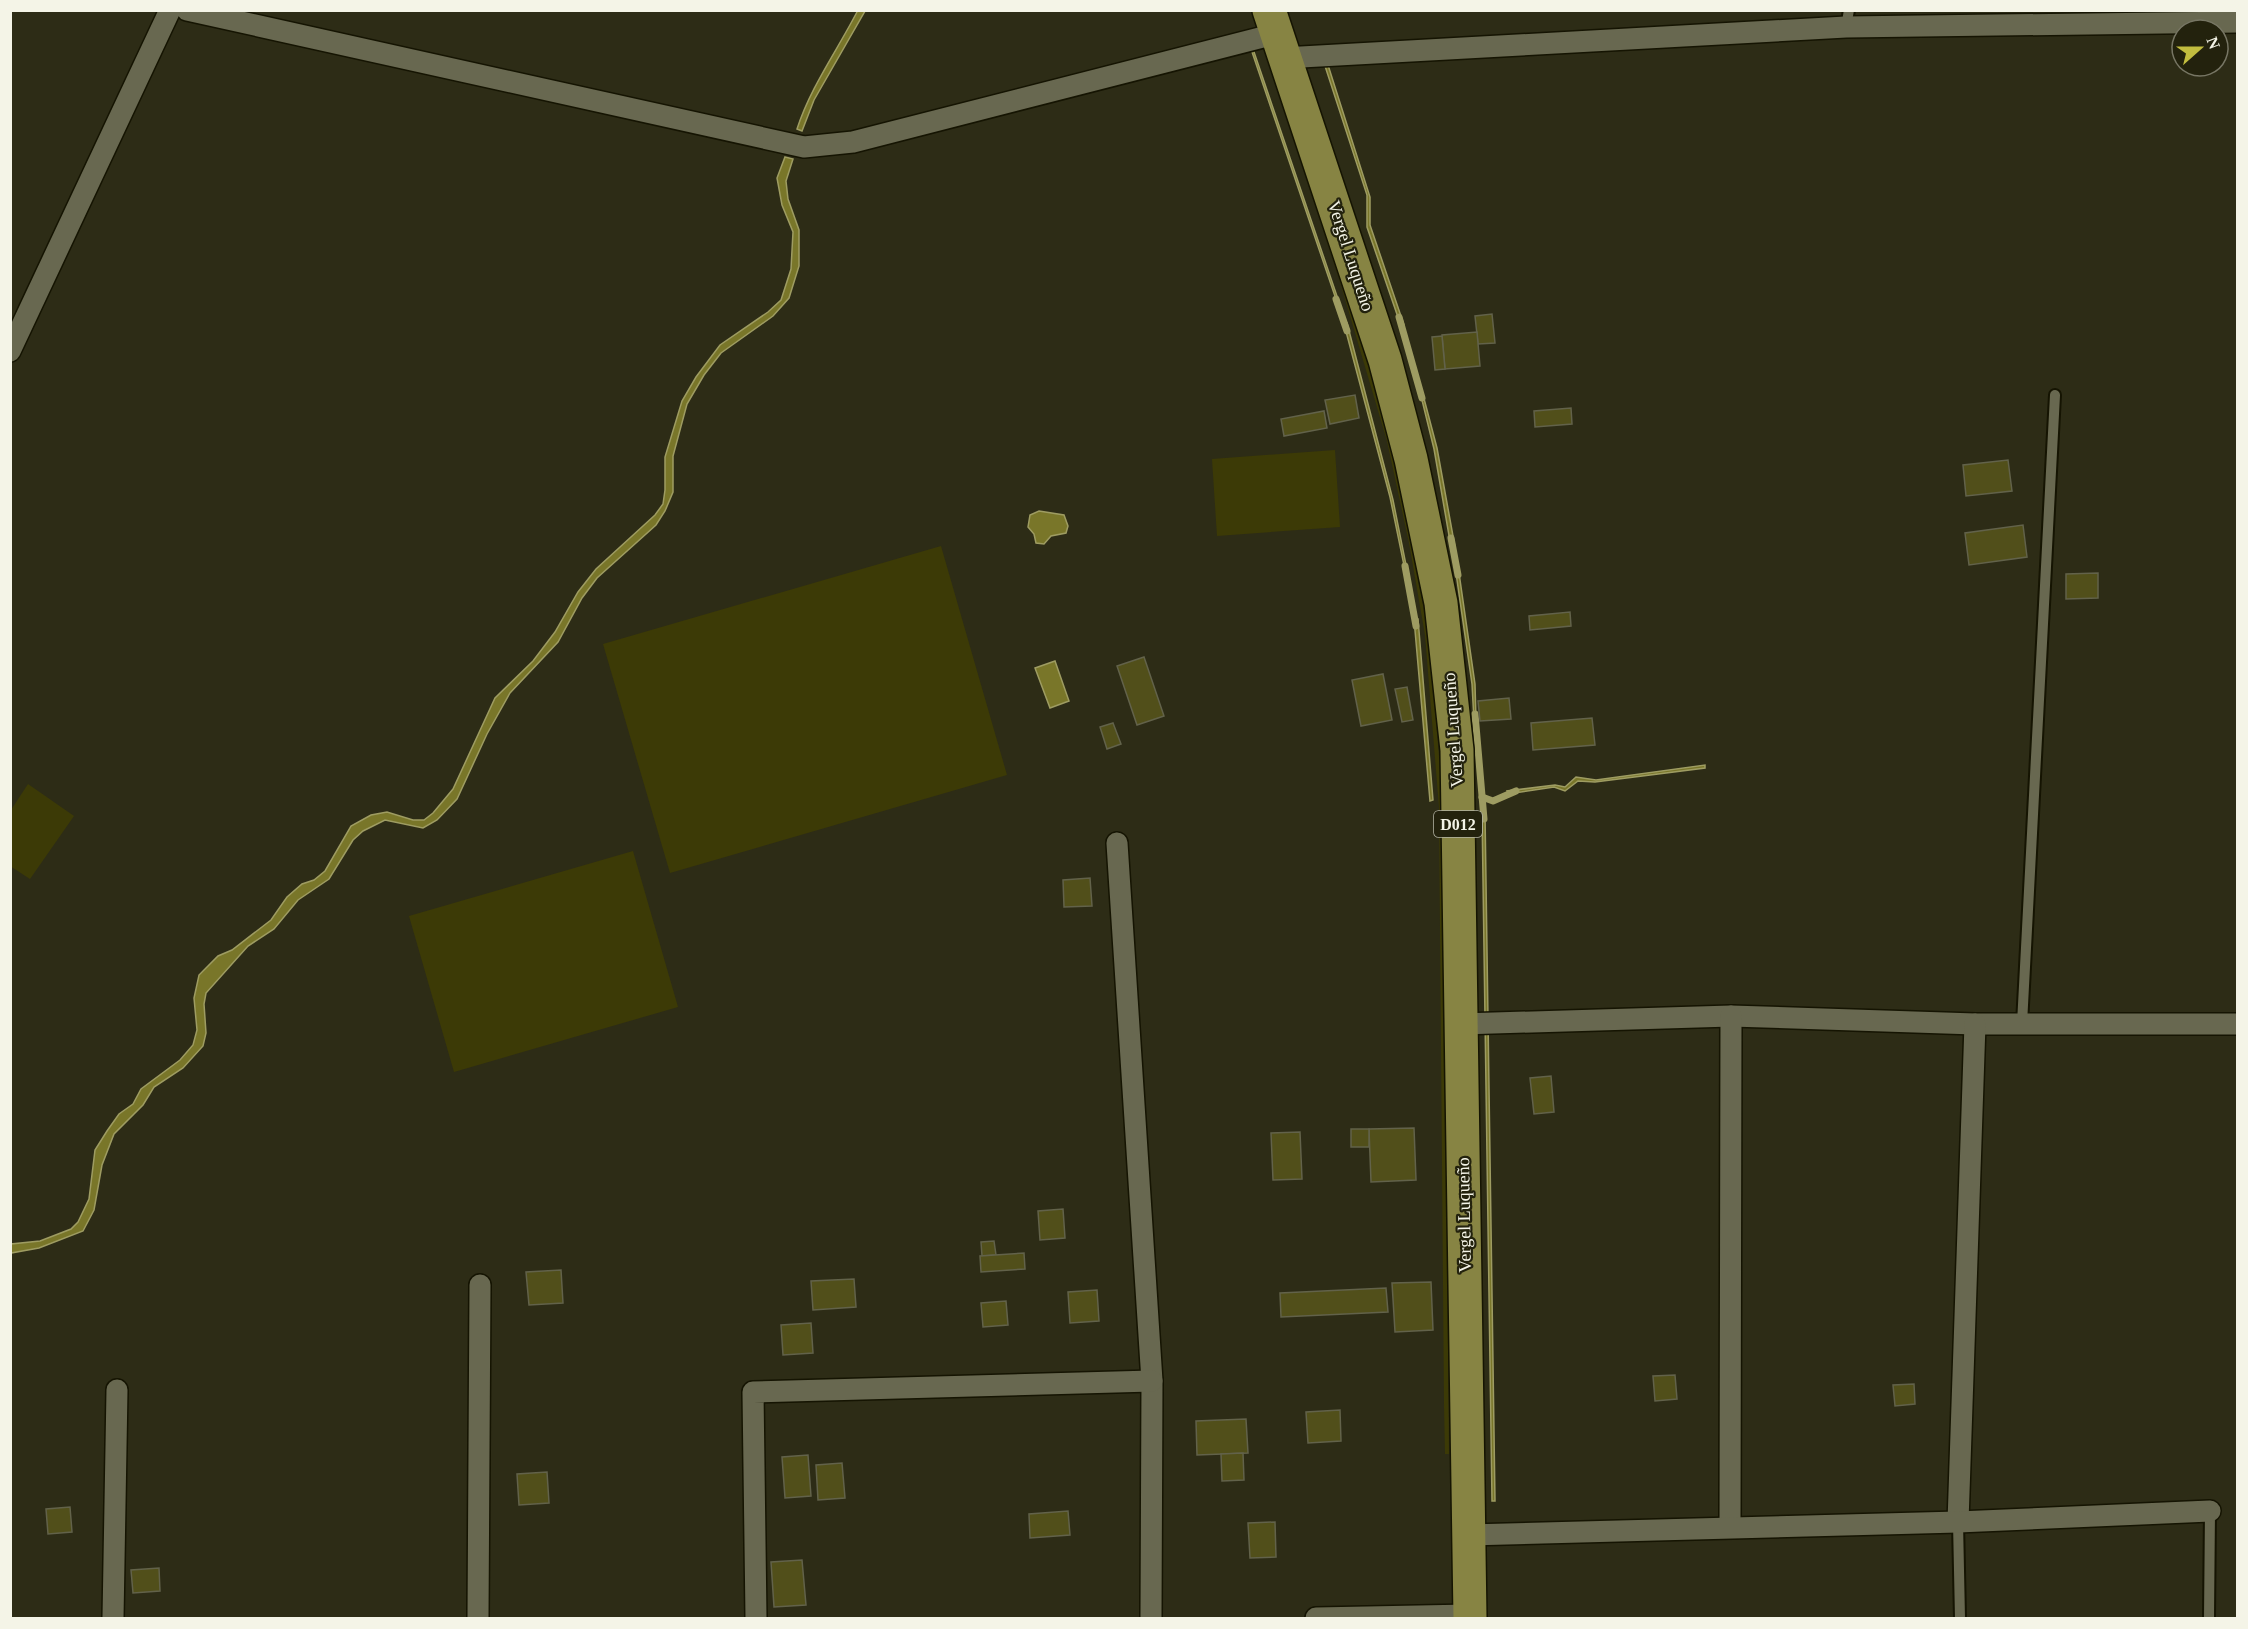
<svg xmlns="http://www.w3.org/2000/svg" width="2248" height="1629" font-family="'Times New Roman',serif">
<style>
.green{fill:#3c3a06}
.water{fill:#797629;stroke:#9e9c62;stroke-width:1.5}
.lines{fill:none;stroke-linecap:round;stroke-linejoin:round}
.stream{stroke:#9e9c62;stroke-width:7}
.building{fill:#514f1a;stroke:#62624a;stroke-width:1.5}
.service-casing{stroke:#151402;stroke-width:14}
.minor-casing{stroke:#151402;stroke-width:24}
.primary-casing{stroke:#151402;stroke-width:36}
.service{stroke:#686850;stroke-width:10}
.minor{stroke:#686850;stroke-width:21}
.primary{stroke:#878443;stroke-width:33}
.labels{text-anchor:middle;stroke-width:4.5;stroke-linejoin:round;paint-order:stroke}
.shield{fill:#23220d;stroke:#b5b5a6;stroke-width:1.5}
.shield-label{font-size:16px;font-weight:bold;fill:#f4f4e7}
.street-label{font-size:18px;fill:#f4f4e7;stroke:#23220d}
</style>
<rect width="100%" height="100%" fill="#2d2c16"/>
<g class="green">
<path d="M1252,11H1257L1370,364L1391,441L1429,634L1443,806L1449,1454H1445L1444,1404L1439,807L1425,635L1409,543L1387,441L1340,282Z"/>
<path d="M1335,450L1340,527L1217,536L1212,459Z"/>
<path d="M941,546L1007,775L670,873L603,644Z"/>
<path d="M28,784L74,816L30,879L10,866L11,810Z"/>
<path d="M633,851L678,1007L454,1072L409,916Z"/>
</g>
<g class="water">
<path d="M858,10L865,11L814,100L802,131L797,129C811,86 837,51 858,10Z"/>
<path d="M1251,49H1253L1341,308H1339Z"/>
<path d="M1328,65L1370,197V225L1404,325L1401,326L1367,227V195L1325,66Z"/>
<path d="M785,157L793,159L786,181L788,199L799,230V266L789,298L773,316L721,353L704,375L687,404L673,456V492L665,511L656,525L597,578L582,598L558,642L510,693L487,734L457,799L437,820L423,828L385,820L363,831L353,840L329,879L298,900L274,929L248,946L206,993L204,1004L206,1033L203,1046L183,1068L154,1087L143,1105L114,1134L102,1165L94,1210L83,1231L39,1248L11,1253V1244L40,1241L71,1229L78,1222L89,1199L95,1150L107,1131L119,1114L133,1104L141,1089L180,1060L193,1045L197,1030L194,998L199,975L218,956L232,950L271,920L287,897L302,884L314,880L325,871L351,826L371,815L387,812L413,820H424L433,813L453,789L495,698L533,661L555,632L578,592L596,569L655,515L663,504L665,490V457L682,401L696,377L720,345L768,312L781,300L791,269L793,232L782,205L777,178Z"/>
<path d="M1347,323L1393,500L1408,575H1406L1390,497L1344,324Z"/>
<path d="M1422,391L1437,448L1455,547H1451L1434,449L1420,392Z"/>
<path d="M1039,511L1064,515L1068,526L1066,533L1051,536L1044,544L1036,543L1034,534L1028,527L1030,515Z"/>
<path d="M1455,566H1458L1475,684L1476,720L1474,721L1472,684Z"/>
<path d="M1414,619H1418L1433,800L1430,801Z"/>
<path d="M1055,661L1069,701L1050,708L1035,668Z"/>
<path d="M1705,765V768L1595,782L1578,781L1565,791L1554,787L1508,794L1507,791L1555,785L1565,787L1576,777L1596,780Z"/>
<path d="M1482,811L1485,812L1495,1501H1492Z"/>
</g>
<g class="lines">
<g class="stream">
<path d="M1336,299L1347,331"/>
<path d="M1399,317L1422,398"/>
<path d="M1451,538L1458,575"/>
<path d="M1405,566L1416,626"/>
<path d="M1475,714L1484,819"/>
<path d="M1482,797L1493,801L1516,791"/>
</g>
</g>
<g class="building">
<path d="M1492,314L1495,343L1478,344L1475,316Z"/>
<path d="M1477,332L1480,366L1445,369L1442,335Z"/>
<path d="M1442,336L1445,369L1435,370L1432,337Z"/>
<path d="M1355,395L1359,418L1330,424L1325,400Z"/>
<path d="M1571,408L1572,424L1535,427L1534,411Z"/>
<path d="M1324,411L1327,428L1284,436L1281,419Z"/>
<path d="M2008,460L2012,491L1966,496L1963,465Z"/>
<path d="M2023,525L2027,557L1969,565L1965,533Z"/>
<path d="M2098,573V598L2066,599V574Z"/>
<path d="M1570,612L1571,626L1530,630L1529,616Z"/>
<path d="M1144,657L1164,716L1137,725L1117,666Z"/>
<path d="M1383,674L1392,720L1361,726L1352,680Z"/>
<path d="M1407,687L1413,720L1402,722L1395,689Z"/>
<path d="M1509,698L1511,719L1480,721L1478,701Z"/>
<path d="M1592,718L1595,745L1533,750L1531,723Z"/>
<path d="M1113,723L1121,744L1107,749L1100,727Z"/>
<path d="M1090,878L1092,906L1064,907L1063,880Z"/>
<path d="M1551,1076L1554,1112L1534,1114L1530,1078Z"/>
<path d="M1414,1128L1416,1180L1371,1182L1369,1129Z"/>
<rect x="1351" y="1129" width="18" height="18"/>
<path d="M1300,1132L1302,1179L1273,1180L1271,1133Z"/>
<path d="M1063,1209L1065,1238L1040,1240L1038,1211Z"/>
<path d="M994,1241L996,1255L982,1256L981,1242Z"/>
<path d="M1024,1253L1025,1269L981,1272L980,1256Z"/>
<path d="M561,1270L563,1303L529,1305L526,1272Z"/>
<path d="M854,1279L856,1307L813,1310L811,1281Z"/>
<path d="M1431,1282L1433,1330L1395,1332L1392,1283Z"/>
<path d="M1386,1288L1388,1312L1281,1317L1280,1293Z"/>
<path d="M1097,1290L1099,1321L1070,1323L1068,1292Z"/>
<path d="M1006,1301L1008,1325L983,1327L981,1303Z"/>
<path d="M811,1323L813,1353L783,1355L781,1325Z"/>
<path d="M1675,1375L1677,1399L1655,1401L1653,1376Z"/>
<path d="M1914,1384L1915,1404L1895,1406L1893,1385Z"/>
<path d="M1340,1410L1341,1441L1308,1443L1306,1412Z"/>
<path d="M1246,1419L1248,1453L1197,1455L1196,1421Z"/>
<path d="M1243,1453L1244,1480L1222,1481L1221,1454Z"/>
<path d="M808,1455L811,1496L785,1498L782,1457Z"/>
<path d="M842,1463L845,1498L818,1500L816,1465Z"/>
<path d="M547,1472L549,1503L519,1505L517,1474Z"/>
<path d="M70,1507L72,1532L48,1534L46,1509Z"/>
<path d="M1068,1511L1070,1535L1030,1538L1029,1514Z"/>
<path d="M1275,1522L1276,1557L1250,1558L1248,1523Z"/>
<path d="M802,1560L806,1605L774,1607L771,1562Z"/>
<path d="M159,1568L160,1591L133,1593L131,1570Z"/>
</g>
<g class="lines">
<g class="service-casing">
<g id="service">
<path d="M1846,27L1849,10"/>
<path d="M2022,1024L2055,395"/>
<path d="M1958,1522L1960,1618"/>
<path d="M2209,1618L2210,1511"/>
</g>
</g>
<g class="minor-casing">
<g id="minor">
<path d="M187,10L804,147L853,142L1275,34"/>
<path d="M1283,58L1846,27L2238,22"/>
<path d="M10,351L170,10"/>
<path d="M1117,843L1152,1381L1151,1618"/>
<path d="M1461,1024L1731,1016L1975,1024H2238"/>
<path d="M1958,1522L1975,1024"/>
<path d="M1730,1527L1731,1016"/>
<path d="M1468,1535L1958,1522L2210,1511"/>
<path d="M113,1618L117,1390"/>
<path d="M478,1618L480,1285"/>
<path d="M756,1618L753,1392L1152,1381"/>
<path d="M1316,1618L1470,1615"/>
</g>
</g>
<g class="primary-casing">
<path id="primary" d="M1269,10L1385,360L1411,459L1441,603L1457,750L1470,1618"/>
</g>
<use href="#service" class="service"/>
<use href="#minor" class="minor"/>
<use href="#primary" class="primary"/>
</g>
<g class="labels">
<rect class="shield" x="1434" y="811" width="48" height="26" rx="4.5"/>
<g class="shield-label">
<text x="1458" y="830">D012</text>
</g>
<g class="street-label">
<text transform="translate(1351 256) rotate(72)" y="6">Vergel Luqueño</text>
<text transform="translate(1453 730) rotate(-94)" y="6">Vergel Luqueño</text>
<text transform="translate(1464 1215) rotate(-91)" y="6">Vergel Luqueño</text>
</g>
</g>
<rect width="2248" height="1629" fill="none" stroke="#f4f4e7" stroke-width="24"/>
<g transform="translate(2200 48) rotate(69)"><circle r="28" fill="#23220d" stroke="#777664" stroke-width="1.5"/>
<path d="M0-4.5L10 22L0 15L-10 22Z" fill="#c2bd3f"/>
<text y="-9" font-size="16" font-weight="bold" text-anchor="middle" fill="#f4f4e7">N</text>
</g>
</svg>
